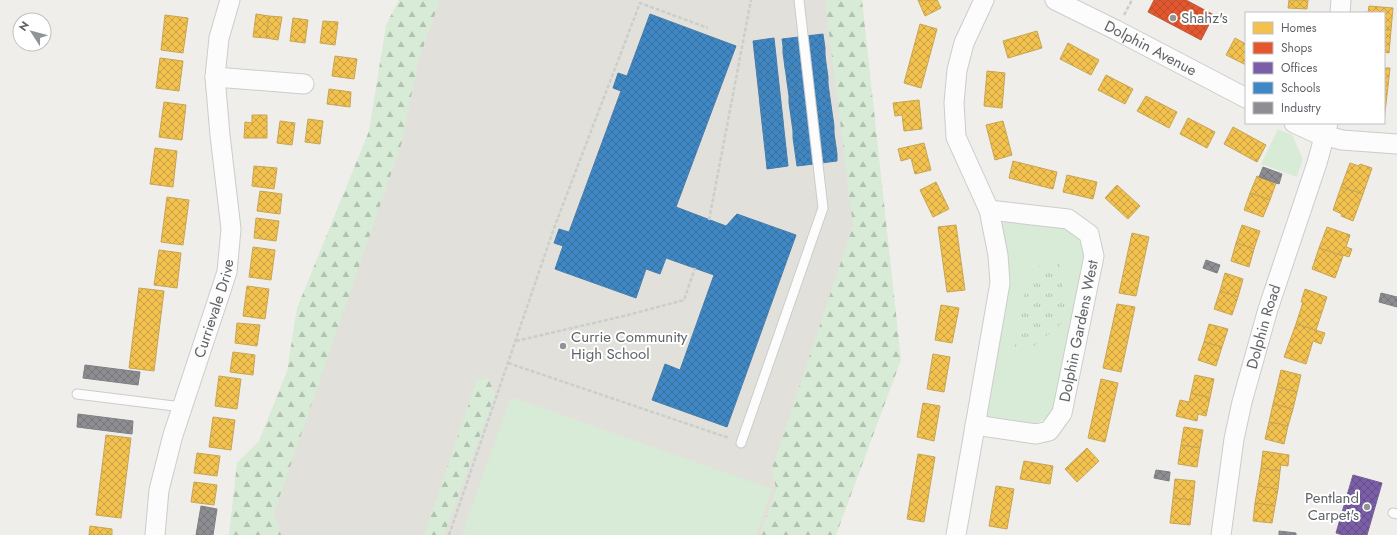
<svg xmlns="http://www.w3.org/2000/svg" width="1397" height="535" font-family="Jost,sans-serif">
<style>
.education{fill:#e2e0da}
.grass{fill:#d8ebd6}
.forest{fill:url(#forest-firs)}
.park{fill:url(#park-tufts)}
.homes{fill:url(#homes-cross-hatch);stroke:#c6a556}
.shops{fill:url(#shops-cross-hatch);stroke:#bc5b3f}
.offices{fill:url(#offices-cross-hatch);stroke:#736094}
.schools{fill:url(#schools-cross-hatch);stroke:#497da9}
.industry{fill:url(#industry-cross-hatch);stroke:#7f8085}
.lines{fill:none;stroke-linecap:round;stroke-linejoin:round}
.lane-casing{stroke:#cbcccc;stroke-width:11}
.street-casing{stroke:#cbcccc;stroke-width:21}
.path{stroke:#cacfcc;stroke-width:2.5;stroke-dasharray:4 2;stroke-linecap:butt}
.lane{stroke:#fdfcfc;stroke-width:9}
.street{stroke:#fdfcfc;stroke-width:19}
.poi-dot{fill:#919496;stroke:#fff;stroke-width:1.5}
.labels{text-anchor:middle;stroke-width:4;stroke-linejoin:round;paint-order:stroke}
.poi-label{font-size:15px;fill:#5f6368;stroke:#fff;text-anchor:start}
.street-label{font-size:15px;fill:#5f6368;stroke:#fff}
</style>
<defs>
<pattern id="forest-firs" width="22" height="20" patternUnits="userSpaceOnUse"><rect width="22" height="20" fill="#d8ebd6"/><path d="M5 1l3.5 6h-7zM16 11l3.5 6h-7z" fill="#b2c2b1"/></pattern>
<pattern id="park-tufts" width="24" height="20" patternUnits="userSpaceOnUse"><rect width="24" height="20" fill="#d8ebd6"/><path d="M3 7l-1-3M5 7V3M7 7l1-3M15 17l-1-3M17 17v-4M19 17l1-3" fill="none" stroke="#b2c2b1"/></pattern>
<pattern id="homes-cross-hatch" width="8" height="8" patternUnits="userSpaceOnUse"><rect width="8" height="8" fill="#f2c14e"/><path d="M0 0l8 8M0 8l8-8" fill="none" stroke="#c7a045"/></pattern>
<pattern id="shops-cross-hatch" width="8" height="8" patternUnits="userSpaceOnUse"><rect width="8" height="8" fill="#e4572e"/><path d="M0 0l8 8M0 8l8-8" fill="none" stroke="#bc4c2b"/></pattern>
<pattern id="offices-cross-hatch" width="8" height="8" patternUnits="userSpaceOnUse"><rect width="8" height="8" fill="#7b5ea7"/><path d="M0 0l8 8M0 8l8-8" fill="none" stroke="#634e85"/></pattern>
<pattern id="schools-cross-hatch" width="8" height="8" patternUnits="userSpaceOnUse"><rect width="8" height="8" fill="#3f88c5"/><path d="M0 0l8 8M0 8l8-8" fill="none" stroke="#366e9c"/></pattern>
<pattern id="industry-cross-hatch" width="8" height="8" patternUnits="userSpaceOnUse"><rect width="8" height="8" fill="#8d8d92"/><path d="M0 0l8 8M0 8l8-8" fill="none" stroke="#76777b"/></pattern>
</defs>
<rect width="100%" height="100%" fill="#efeeea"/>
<path class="education" d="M425,0H831L855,226L818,535H253Z"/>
<g class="grass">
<path d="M1278,129L1292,135L1303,159L1297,177L1261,164Z"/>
<path d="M1009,217L1067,229L1081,238L1084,260L1061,392L1049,416L1033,425L984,416L1009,266L1000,224Z"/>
<path d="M511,397L772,489L756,535H462Z"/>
</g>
<g class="forest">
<path d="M399,0H440L418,62L402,142L274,513L281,535H229L237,463L259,441L287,371L297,308L369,131L386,25Z"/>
<path d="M825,0H862L901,360L836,535H760L776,489L772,468L853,226Z"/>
<path d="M488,378L495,394L444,535H424L477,380Z"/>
</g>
<path class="park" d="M1044,258L1059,260L1067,315L1061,324L1029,350L1015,347L1022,299Z"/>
<g class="homes">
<path d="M918,0H937L941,8L925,16Z"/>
<path d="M1289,0H1308L1307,9L1288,8Z"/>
<path d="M1369,6L1393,8L1391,30H1384V13H1368Z"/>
<path d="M256,14L269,16L266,38L253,37Z"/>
<path d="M165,15L188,18L183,53L161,50Z"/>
<path d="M269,16L282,17L278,40L266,38Z"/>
<path d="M293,18L308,20L305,43L290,41Z"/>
<path d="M323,21L338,22L335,45L320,43Z"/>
<path d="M920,24L937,29L921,88L904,83Z"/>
<path d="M1384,30H1391L1389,53L1384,52Z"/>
<path d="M1037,31L1042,48L1008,58L1003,41Z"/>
<path d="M1235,38L1246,44V65L1226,55Z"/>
<path d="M1068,43L1099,60L1091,75L1060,59Z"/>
<path d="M335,56L357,59L354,79L332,76Z"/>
<path d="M160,58L183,61L179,91L156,88Z"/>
<path d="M1384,68H1390L1387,95L1384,94Z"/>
<path d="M987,71L1005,73L1002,108L984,106Z"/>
<path d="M1106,75L1133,89L1125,104L1098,90Z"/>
<path d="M329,89L351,92L350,107L327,104Z"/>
<path d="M1384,94L1387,95L1384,121Z"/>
<path d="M1146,96L1177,112L1169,128L1137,111Z"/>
<path d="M919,100L922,129L904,131L902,115L895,116L893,103Z"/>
<path d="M164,102L186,105L182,140L159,137Z"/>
<path d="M252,115H267V138H244L245,122L252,123Z"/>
<path d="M1188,118L1215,132L1207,148L1180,134Z"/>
<path d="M308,119L323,121L320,144L305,142Z"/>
<path d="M280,121L295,123L292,145L277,143Z"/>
<path d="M1003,121L1012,155L995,160L986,125Z"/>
<path d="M1233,127L1266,145L1257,162L1224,144Z"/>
<path d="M924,143L931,170L915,174L911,158L901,161L898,149Z"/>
<path d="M155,148L177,151L173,187L150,184Z"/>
<path d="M1013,161L1057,172L1053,189L1009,178Z"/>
<path d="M1350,163L1359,166L1360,164L1372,168L1363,194L1341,187Z"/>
<path d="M254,166L277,168L274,189L252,186Z"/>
<path d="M1067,175L1097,182L1093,199L1063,192Z"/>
<path d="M1257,176L1276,183L1270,200L1250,193Z"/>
<path d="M936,182L949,209L933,217L920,190Z"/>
<path d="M1117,185L1140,206L1128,219L1105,198Z"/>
<path d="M1341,187L1363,194L1353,221L1341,216L1342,214L1333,210Z"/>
<path d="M260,191L282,194L280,214L257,211Z"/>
<path d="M1250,193L1270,200L1263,217L1244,210Z"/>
<path d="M167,197L189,200L183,245L161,242Z"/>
<path d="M256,218L279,221L276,241L254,238Z"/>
<path d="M956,225L965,290L947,292L938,227Z"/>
<path d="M1242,225L1260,231L1254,249L1236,243Z"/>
<path d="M1327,227L1350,235L1346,247L1352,249L1349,257L1343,255V256L1319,248Z"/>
<path d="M1132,233L1149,237L1136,296L1119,293Z"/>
<path d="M1236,243L1254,249L1249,267L1231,261Z"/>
<path d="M253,247L275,250L271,280L249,277Z"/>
<path d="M1319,248L1343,256L1335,278L1312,269Z"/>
<path d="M159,250L181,253L177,288L154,285Z"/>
<path d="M1225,273L1243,279L1238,297L1220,291Z"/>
<path d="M247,286L269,289L265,319L243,316Z"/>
<path d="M139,288L164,291L154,371L129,368Z"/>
<path d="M1305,289L1327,297L1316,330L1296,324L1303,302H1301Z"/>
<path d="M1220,291L1238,297L1232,315L1214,309Z"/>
<path d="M1117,304L1135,307L1121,372L1103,368Z"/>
<path d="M941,305L959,308L952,343L935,340Z"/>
<path d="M237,323L260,325L257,346L235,343Z"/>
<path d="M1209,324L1228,329L1222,347L1204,342Z"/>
<path d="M1296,324L1325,333L1321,344L1313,341L1306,364L1284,357Z"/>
<path d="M1204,342L1222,347L1216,366L1198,360Z"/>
<path d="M233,352L255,355L253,375L230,372Z"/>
<path d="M933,354L950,357L944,392L927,389Z"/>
<path d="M1281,370L1301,375L1297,392L1277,387Z"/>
<path d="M1195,375L1214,379L1210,398L1191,393Z"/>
<path d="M219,376L241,379L237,409L215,406Z"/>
<path d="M1101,379L1118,383L1105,442L1088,438Z"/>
<path d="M1277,387L1297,392L1293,409L1273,404Z"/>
<path d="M1191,393L1210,398L1206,416L1198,414L1197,421L1176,416L1180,400L1189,402Z"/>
<path d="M923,403L940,406L934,441L917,437Z"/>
<path d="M1273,404L1293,409L1288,426L1269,422Z"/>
<path d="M213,417L235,420L231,450L209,447Z"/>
<path d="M1269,422L1288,426L1284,444L1265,439Z"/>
<path d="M1184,427L1203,430L1200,448L1181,445Z"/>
<path d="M106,435L131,438L121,518L96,515Z"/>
<path d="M1181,445L1200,448L1197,467L1178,464Z"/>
<path d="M1087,448L1099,461L1077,482L1065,469Z"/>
<path d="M1263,451L1289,455L1288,466L1281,465L1280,471L1261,468Z"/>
<path d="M197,453L220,456L217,476L194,473Z"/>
<path d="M918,454L935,457L924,522L907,519Z"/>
<path d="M1024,461L1053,466L1050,484L1020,479Z"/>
<path d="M1261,468L1280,471L1278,489L1258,486Z"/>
<path d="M1175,479L1195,481L1193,500L1173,498Z"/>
<path d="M194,482L217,485L214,505L191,502Z"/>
<path d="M996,486L1014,489L1007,529L989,526Z"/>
<path d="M1258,486L1278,489L1275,506L1255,503Z"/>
<path d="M1173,498L1193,500L1190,525L1170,523Z"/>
<path d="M1255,503L1275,506L1272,523L1253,521Z"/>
<path d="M90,526L112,529V535H89Z"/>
</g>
<path class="shops" d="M1154,0H1186L1214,15L1201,40L1148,12Z"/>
<path class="offices" d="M1353,475L1382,483L1367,535H1343L1336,533Z"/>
<g class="schools">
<path d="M650,14L736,46L676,207L726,226L737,214L796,235L727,427L652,400L665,364L680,370L714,275L666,258L660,274L646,269L636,298L555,269L563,246L554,243L559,229L569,232L621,91L613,88L618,73L627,76Z"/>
<path d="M823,34L824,41L807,43L806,36Z"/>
<path d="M799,37L800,44L783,46L782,39Z"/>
<path d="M774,38L775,47L754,50L753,41Z"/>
<path d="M824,41L825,48L808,50L807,43Z"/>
<path d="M800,44L801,51L783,53V46Z"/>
<path d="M775,47L776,56L755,59L754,50Z"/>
<path d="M825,48V55L808,57V50Z"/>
<path d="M801,51V58L784,60L783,53Z"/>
<path d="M825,55L826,63L809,65L808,57Z"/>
<path d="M776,56L777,66L756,68L755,59Z"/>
<path d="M801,58L802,66L785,68L784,60Z"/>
<path d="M826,63L827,70L810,72L809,65Z"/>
<path d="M777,66L778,75L757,77L756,68Z"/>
<path d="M802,66L803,73L786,74L785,68Z"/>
<path d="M827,70L828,77L811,79L810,72Z"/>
<path d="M803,73L804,80L787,82L786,74Z"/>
<path d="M778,75L779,84L758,86L757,77Z"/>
<path d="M828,77V84L812,86L811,79Z"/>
<path d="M804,80V87L788,89L787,82Z"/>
<path d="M779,84L780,93L759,95L758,86Z"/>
<path d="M828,84L829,91L812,93V86Z"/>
<path d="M804,87L805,94L789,96L788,89Z"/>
<path d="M829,91L830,98L813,100L812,93Z"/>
<path d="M780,93L781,102L760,105L759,95Z"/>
<path d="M805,94L806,101L789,103V96Z"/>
<path d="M830,98L831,105L814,107L813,100Z"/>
<path d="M806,101L807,108L790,110L789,103Z"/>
<path d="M781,102L782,111L761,114L760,105Z"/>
<path d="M831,105L832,112L815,114L814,107Z"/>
<path d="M807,108L808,115L791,117L790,110Z"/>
<path d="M782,111L783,120L762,123L761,114Z"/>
<path d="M832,112L833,119L816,121L815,114Z"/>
<path d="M808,115L809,122L792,124L791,117Z"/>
<path d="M833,119L834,126L817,128L816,121Z"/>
<path d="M783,120L784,130L763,132L762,123Z"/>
<path d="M809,122L810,129L793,131L792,124Z"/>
<path d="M834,126V133L817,135V128Z"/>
<path d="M810,129V136L793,138V131Z"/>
<path d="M784,130L785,139L764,141L763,132Z"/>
<path d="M834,133L835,140L818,142L817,135Z"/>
<path d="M810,136L811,143L794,145L793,138Z"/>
<path d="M785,139L786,148L765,150L764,141Z"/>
<path d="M835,140L836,147L819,149L818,142Z"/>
<path d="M811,143L812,150L795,152L794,145Z"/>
<path d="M836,147L837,154L820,156L819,149Z"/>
<path d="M786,148L787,157L766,159L765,150Z"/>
<path d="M812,150L813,157L796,159L795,152Z"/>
<path d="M837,154V161L821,163L820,156Z"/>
<path d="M787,157L788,166L767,169L766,159Z"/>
<path d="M813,157L814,164L797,166L796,159Z"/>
</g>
<g class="industry">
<path d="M1263,167L1282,174L1279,184L1259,177Z"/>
<path d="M1206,260L1220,265L1217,273L1203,268Z"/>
<path d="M1381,293L1397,297V307L1379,302Z"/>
<path d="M85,365L140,372L138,385L83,378Z"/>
<path d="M78,414L133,421L132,434L77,427Z"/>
<path d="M1156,470L1170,472L1169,481L1154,478Z"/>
<path d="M201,506L217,509L213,535H196Z"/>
<path d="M1279,531L1296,533V535H1279Z"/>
</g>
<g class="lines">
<g class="lane-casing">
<g id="lane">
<path d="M77,394L182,407"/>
<path d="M741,443L823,208L799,0"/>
<path d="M1393,513L1397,514"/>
</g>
</g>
<g class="street-casing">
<g id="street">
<path id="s1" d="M1055,0L1116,30L1246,98"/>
<path d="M1340,13L1341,0"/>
<path d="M215,77L304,84"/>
<path d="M1294,123L1316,133L1342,140L1397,144"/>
<path id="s2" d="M975,425L1036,434L1049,431L1062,413L1094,256L1089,234L1068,219L989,210"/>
<path id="s3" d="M155,535L159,490L173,435L227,272L231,229L220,135L215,77L219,38L230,0"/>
<path d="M956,535L1000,283L998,255L989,210L956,137L954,103L957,70L964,43L984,0"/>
<path id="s4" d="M1221,535L1234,439L1242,402L1268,309L1317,163L1328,123"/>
</g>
</g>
<g class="path">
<path d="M1124,15L1132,0"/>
<path d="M709,220L751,0"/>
<path d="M516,341L624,316L684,300L695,268"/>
<path d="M508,363L729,438"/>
<path d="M449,535L554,228L640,3L708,28"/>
</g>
<use href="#lane" class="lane"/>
<use href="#street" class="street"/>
</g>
<g class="poi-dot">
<circle cx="1173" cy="18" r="4"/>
<circle cx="563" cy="346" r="4"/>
<circle cx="1367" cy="507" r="4"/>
</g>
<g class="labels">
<g class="poi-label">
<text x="1181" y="23">Shahz's</text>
<text x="571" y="342">Currie Community<tspan x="571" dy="17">High School</tspan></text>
<text x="1359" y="503" text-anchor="end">Pentland<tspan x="1359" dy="17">Carpet's</tspan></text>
</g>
<g class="street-label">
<text dy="5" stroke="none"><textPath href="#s1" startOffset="107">Dolphin Avenue</textPath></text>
<text dy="5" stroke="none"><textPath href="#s3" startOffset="235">Currievale Drive</textPath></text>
<text dy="5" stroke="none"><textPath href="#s4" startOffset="213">Dolphin Road</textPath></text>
<text dy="5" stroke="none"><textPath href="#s2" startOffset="181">Dolphin Gardens West</textPath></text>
</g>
</g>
<rect x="1245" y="12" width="140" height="112" fill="#ffffff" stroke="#bfc1c3"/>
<rect x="1253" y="22" width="20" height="12" fill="#f2c14e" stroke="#bfc1c3"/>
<text x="1281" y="32" font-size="12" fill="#5f6368">Homes</text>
<rect x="1253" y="42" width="20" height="12" fill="#e4572e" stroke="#bfc1c3"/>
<text x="1281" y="52" font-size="12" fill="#5f6368">Shops</text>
<rect x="1253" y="62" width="20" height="12" fill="#7b5ea7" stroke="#bfc1c3"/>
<text x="1281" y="72" font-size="12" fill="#5f6368">Offices</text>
<rect x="1253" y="82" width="20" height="12" fill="#3f88c5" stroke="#bfc1c3"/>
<text x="1281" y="92" font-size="12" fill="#5f6368">Schools</text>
<rect x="1253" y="102" width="20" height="12" fill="#8d8d92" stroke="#bfc1c3"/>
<text x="1281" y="112" font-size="12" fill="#5f6368">Industry</text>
<g transform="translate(32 32) rotate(306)"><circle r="19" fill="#ffffff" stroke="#bfc1c3"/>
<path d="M0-3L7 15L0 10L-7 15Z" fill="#919496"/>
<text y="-6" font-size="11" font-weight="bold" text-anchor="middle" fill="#5f6368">N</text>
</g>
</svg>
